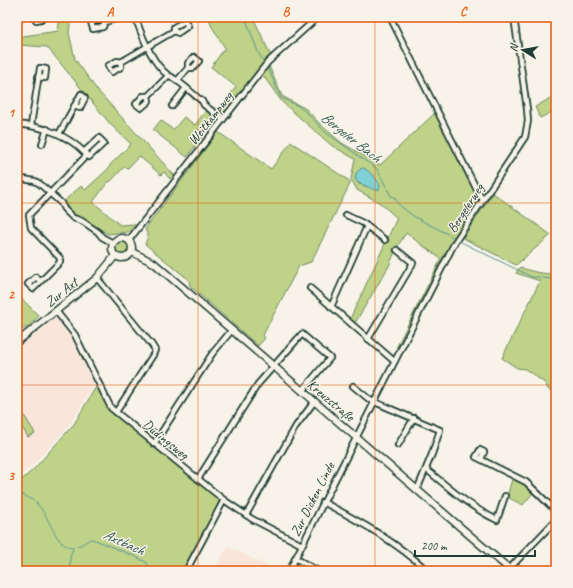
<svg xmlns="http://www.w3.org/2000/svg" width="573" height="588" font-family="Caveat,sans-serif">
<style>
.built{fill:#f9e5da}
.green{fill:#bed288;stroke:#6e885e;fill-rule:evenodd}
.water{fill:#7fd1d6;stroke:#599695}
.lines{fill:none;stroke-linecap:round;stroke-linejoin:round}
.stream{stroke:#599695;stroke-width:1}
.street-casing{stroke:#1f3d34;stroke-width:8}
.secondary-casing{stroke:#1f3d34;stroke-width:9}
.street{stroke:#f7f3e8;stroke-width:4.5}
.secondary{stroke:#f7f3e8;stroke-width:6}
.grid{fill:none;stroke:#e8590c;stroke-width:1;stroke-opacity:0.55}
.labels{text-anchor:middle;stroke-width:3;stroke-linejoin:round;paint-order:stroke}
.street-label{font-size:14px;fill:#1f3d34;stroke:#f7f3e8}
.water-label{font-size:15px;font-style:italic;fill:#325b54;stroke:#f7f3e8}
.neatline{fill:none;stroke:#e8590c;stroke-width:1.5}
.grid-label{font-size:13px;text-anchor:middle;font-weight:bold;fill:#e8590c}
</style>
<rect width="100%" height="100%" fill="#f7f3e8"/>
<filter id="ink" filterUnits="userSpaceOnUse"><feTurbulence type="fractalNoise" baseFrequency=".025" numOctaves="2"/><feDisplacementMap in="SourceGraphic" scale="8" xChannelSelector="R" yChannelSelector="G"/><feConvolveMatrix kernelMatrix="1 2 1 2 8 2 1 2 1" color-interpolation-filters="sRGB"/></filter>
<g filter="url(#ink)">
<g class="built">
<path d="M58,316L70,332L84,358V363L93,383L91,389L71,423L31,467L22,473L17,475V348Z"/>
<path d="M228,546L277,571H214Z"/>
</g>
<g class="green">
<path d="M60,17H71L69,33L75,59L97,90L174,175L170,179L164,172L161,175L139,156L128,168L124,167L111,181L108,182L93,202L120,225L135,224V226L128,232L108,234L73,213L63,202L81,186L85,190L108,169L111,164L131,144L111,125L47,47L17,45V37L58,31Z"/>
<path d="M209,17H253L271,56L256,72L226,112H222L218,110L236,87L211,67L225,48L211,25Z"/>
<path d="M269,66L282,96L306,109L321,125L342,143L380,165L436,112L480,200L453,241L400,345L396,348L441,259L406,233L397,247L389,266L355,323L350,319L397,218L380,203L357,190L351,179L355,159L331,145L282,102L262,74ZM360,169H366L378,181L368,187L359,184L355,178L356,174Z"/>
<path d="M556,95V110L540,118L535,107Z"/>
<path d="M206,110L216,119L187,157L153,130L161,120L173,130L184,117L195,125Z"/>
<path d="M218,132L271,169L291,142L351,182L311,262L299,266L263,335L265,338L258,346L190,286L189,280L145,244L148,236L145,229Z"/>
<path d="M493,193L551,235L516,265L463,238Z"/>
<circle cx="122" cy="248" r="8"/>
<path d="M520,267C531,272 544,274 556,274V393L548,389L545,383L525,369L517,368L502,358L540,281L516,273Z"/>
<path d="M17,294L39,316C32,323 27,330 17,330Z"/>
<path d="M97,385L109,410L221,501L189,569L193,571H17V479L20,481L33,470L74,424Z"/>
<path d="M20,409L35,433L28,437L17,419V411Z"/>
<path d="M512,479L524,485L533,493L523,505L507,497Z"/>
</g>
<path class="water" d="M363,168C370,171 376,178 380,185L379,190H375L357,182C354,176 356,173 360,169Z"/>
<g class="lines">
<g class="stream">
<path d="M245,17L258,52L265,64"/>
<path d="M267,66L281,98L298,106L307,113L325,132L377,169L391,196L395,198L398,204L413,216L455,238"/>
<path d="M459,241L532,277H540"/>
<path d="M542,278L551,279"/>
<path d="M555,279H556"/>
<path d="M17,492C23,495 33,499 38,505C55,523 57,564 90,539L95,540L134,556L146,562L152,571"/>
<path d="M70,571V558L73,548"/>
</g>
<g class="street-casing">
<g id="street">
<path d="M35,17L36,20L41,19V17"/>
<path d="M135,17C142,35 152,64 168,75C169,76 173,77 173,78C182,83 194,95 202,101L204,105L223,119"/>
<path d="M390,17L480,196L483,199"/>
<path d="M105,22L101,20L91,22L93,29L103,27L105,22L122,17"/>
<path d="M121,62V67L112,72L108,66L117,61L121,62L174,31V27L185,21L188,26L178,33L174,31"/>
<path d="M177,81L188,68V63L194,57L199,61L193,68H188"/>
<path d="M148,96L149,101L141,108L136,104L143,96H148L168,76"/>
<path d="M172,106L186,88"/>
<path d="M17,124C44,127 67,134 86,154"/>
<path d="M31,125L40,68L46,69L45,78L38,77"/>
<path d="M59,134L81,94L85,98L80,108L74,106"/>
<path d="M42,144L47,129"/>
<path d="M17,178L35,181L40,184L61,203L64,209L73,218L82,221L98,232L102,237L113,243"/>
<path d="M346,215L363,223L385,240"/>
<path d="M129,240L268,62L318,17"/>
<path d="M97,278L152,345L155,350L153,355L116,412"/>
<path d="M40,281L36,277L28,284L33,289L60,262V258L31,228L29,215L87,155L89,157L104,143L99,138L84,152"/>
<path d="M310,288L394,361"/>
<path d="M331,307L367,226"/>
<path d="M56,311L75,335L111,408L224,500L252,519L302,545"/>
<path d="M368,339L413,263L397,250"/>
<path d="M353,386L370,400L440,430L432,454L417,490"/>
<path d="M154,444L212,354L231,331"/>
<path d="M398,445L414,418"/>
<path d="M481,459L484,452L480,450L476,457L526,482L556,511"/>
<path d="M426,469C449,488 470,507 497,520L505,496"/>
<path d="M198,479L258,384L302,334L330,358L302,391"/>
<path d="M323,502C361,522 396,542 428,571"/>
<path d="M246,515L296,426L314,402"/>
<path d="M295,558L318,571"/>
<path d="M186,571L224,500"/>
<path d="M289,571L455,242L525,137L528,121L527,109L514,17"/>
<path d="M507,571L556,520"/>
</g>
</g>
<g class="secondary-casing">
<g id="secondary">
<circle cx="122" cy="248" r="10"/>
<path d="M132,252L154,263L488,551L512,571"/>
<path d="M17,342L97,278L115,256"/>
</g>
</g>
<use href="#street" class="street"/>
<use href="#secondary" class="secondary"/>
</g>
</g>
<path class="grid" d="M198,17V571M375,17V571M17,203H556M17,385H556"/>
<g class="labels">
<g class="street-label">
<text transform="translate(210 118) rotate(-52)" y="5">Weitkampweg</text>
<text transform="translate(465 208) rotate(-57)" y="5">Bergelerweg</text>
<text transform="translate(61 292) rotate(-39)" y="5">Zur Axt</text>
<text transform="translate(331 400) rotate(40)" y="5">Kreuzstraße</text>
<text transform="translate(166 439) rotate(39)" y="5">Düdingsweg</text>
<text transform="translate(312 499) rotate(-63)" y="5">Zur Dicken Linde</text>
</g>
<g class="water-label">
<text transform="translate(351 137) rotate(38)" y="5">Bergeler Bach</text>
<text transform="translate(124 542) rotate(24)" y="5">Axtbach</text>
</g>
</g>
<rect width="573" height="588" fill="none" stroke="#f7f3e8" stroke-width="44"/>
<g transform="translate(523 50) rotate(281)" stroke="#f7f3e8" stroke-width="3" paint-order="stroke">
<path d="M0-3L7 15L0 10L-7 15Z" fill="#1f3d34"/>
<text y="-6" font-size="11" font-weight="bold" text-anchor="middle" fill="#1f3d34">N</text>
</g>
<path d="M415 550v6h120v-6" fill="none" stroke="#1f3d34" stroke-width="2"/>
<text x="421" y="550" font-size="12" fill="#1f3d34" stroke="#f7f3e8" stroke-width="3" paint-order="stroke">200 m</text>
<rect x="22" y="22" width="529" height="544" class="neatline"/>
<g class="grid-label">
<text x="110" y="16">A</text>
<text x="286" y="16">B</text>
<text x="463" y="16">C</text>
<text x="11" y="117">1</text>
<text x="11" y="299">2</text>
<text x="11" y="480">3</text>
</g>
</svg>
